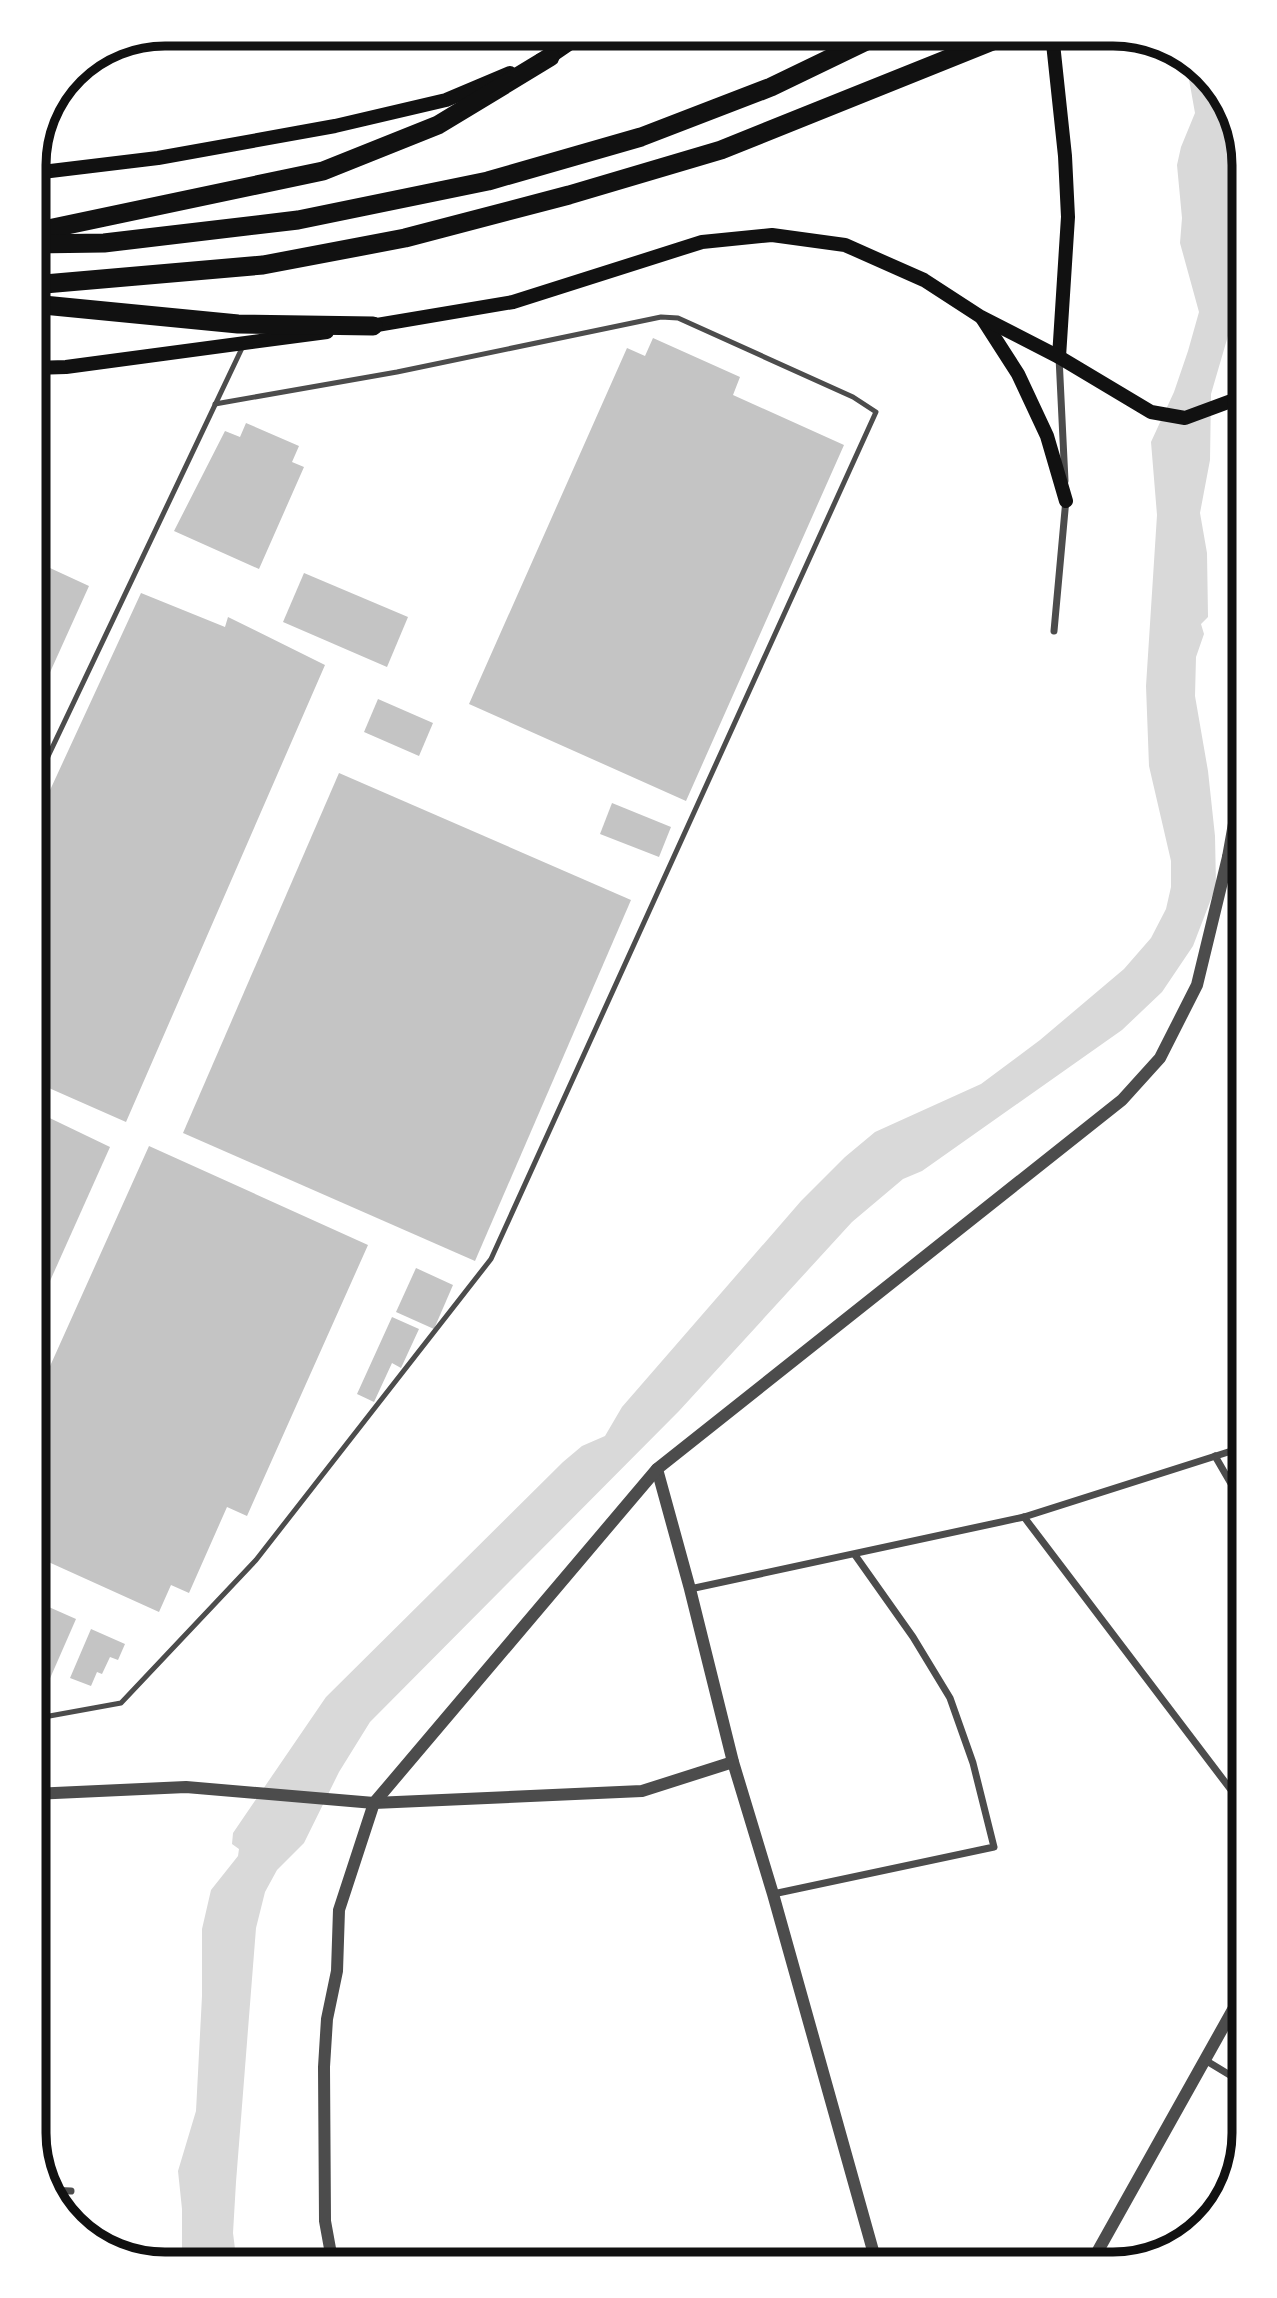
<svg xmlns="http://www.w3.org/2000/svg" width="1277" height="2298" font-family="'Libre Baskerville',serif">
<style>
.water{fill:#d9d9d9}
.building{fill:#c4c4c4}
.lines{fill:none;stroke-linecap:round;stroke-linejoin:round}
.service{stroke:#4c4c4c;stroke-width:5}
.minor{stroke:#4c4c4c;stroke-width:7}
.tertiary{stroke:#4c4c4c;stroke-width:12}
.secondary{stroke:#111;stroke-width:14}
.motorway{stroke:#111;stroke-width:19}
.rim{fill:none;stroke:#111;stroke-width:9}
</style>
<rect width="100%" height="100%" fill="#fff"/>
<path class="water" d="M1185,57L1192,60L1234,114L1244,164V246L1241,251L1244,253V281L1211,394L1210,460L1200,513L1207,553L1208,617L1201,624L1204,634L1196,657L1195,696L1208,771L1215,836L1216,886L1193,946L1162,992L1122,1030L922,1171L903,1179L852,1222L679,1411L370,1722L339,1772L304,1843L277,1870L265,1892L256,1928L236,2182L233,2233L237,2265L182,2264V2209L178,2171L196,2111L202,1996V1929L211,1890L238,1856L239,1849L232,1844L233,1833L326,1697L563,1462L582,1446L605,1436L622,1407L801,1201L845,1157L875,1132L981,1084L1040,1040L1124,969L1151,938L1166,909L1171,887V861L1149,766L1146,686L1157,515L1151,442L1174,392L1188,351L1199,312L1180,243L1182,218L1177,165L1181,147L1195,113Z"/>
<g class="building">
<path d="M653,338L740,377L733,395L844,445L686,801L469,704L627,348L645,356Z"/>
<path d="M246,423L299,446L292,462L304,467L259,569L174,531L225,431L240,437Z"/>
<path d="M50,568L89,586L33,710V582L42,586Z"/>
<path d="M304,573L408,617L387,667L283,622Z"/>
<path d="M141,593L225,627L228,617L325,665L126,1122L33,1081V827Z"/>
<path d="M378,699L433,723L419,756L364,732Z"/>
<path d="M339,773L631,900L475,1261L183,1133Z"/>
<path d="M612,803L671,827L659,857L600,834Z"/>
<path d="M33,1110L110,1147L33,1319Z"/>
<path d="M149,1146L368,1245L247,1516L227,1507L189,1593L171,1585L159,1612L33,1555V1404Z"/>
<path d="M416,1268L453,1285L434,1329L396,1312Z"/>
<path d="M392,1317L419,1329L401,1368L392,1363L374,1402L357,1394Z"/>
<path d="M33,1600L76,1619L48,1683L33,1676Z"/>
<path d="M91,1629L125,1644L118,1660L110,1657L102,1674L97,1672L91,1686L70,1678Z"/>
</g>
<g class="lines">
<g class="service">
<path d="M33,788L243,346"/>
<path d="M33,1719L121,1703L256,1560L491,1259L876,412L853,397L678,318L661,317L397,372L215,404"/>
</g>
<g class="minor">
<path d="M1059,357L1065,481"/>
<path d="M1054,631L1066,499"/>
<path d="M1215,1456L1244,1506"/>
<path d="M1024,1517L1244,1807"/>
<path d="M690,1589L1024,1517L1244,1447"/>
<path d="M773,1894L994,1847L973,1763L950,1698L913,1637L855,1555"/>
<path d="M1205,2060L1243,2083"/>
<path d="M48,2190L71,2191"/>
</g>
<g class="tertiary">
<path d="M1228,857L1244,844"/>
<path d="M657,1469L690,1589L733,1762L773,1894L877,2265"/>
<path d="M33,1794L186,1787L374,1803L642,1791L733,1762"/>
<path d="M333,2265L325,2221L324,2067L327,2019L337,1971L339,1910L374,1803L657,1469L1122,1100L1160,1058L1197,985L1228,857L1240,790"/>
<path d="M1090,2265L1244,1990"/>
</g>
<g class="secondary">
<path d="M1052,34L1065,156L1068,217L1059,357"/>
<path d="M541,60L550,57L585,33"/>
<path d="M34,173L158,158L335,126L446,100L510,73"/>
<path d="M982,318L1018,374L1047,436L1066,501"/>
<path d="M365,327L513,302L702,242L772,235L845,245L924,280L981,317L1059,357L1151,412L1185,418L1231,401L1244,394"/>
<path d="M33,368L66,367L327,332"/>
<path d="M1244,696V691"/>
<path d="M1244,803L1240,790L1244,749"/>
</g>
<g class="motorway">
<path d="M34,232L323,171L438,125L550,57"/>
<path d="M33,244L104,243L298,220L488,181L641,137L771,87L883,33"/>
<path d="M33,285L263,265L405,238L569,195L721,150L1010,34"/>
<path d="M33,304L238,324L373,326"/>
</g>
</g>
<path d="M0 0H1277V2298H0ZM165 46H1113A119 119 0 0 1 1232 165V2133A119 119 0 0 1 1113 2252H165A119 119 0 0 1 46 2133V165A119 119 0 0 1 165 46Z" fill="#fff" fill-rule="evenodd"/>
<path class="rim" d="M165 46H1113A119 119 0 0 1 1232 165V2133A119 119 0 0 1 1113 2252H165A119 119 0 0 1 46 2133V165A119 119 0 0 1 165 46Z"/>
</svg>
